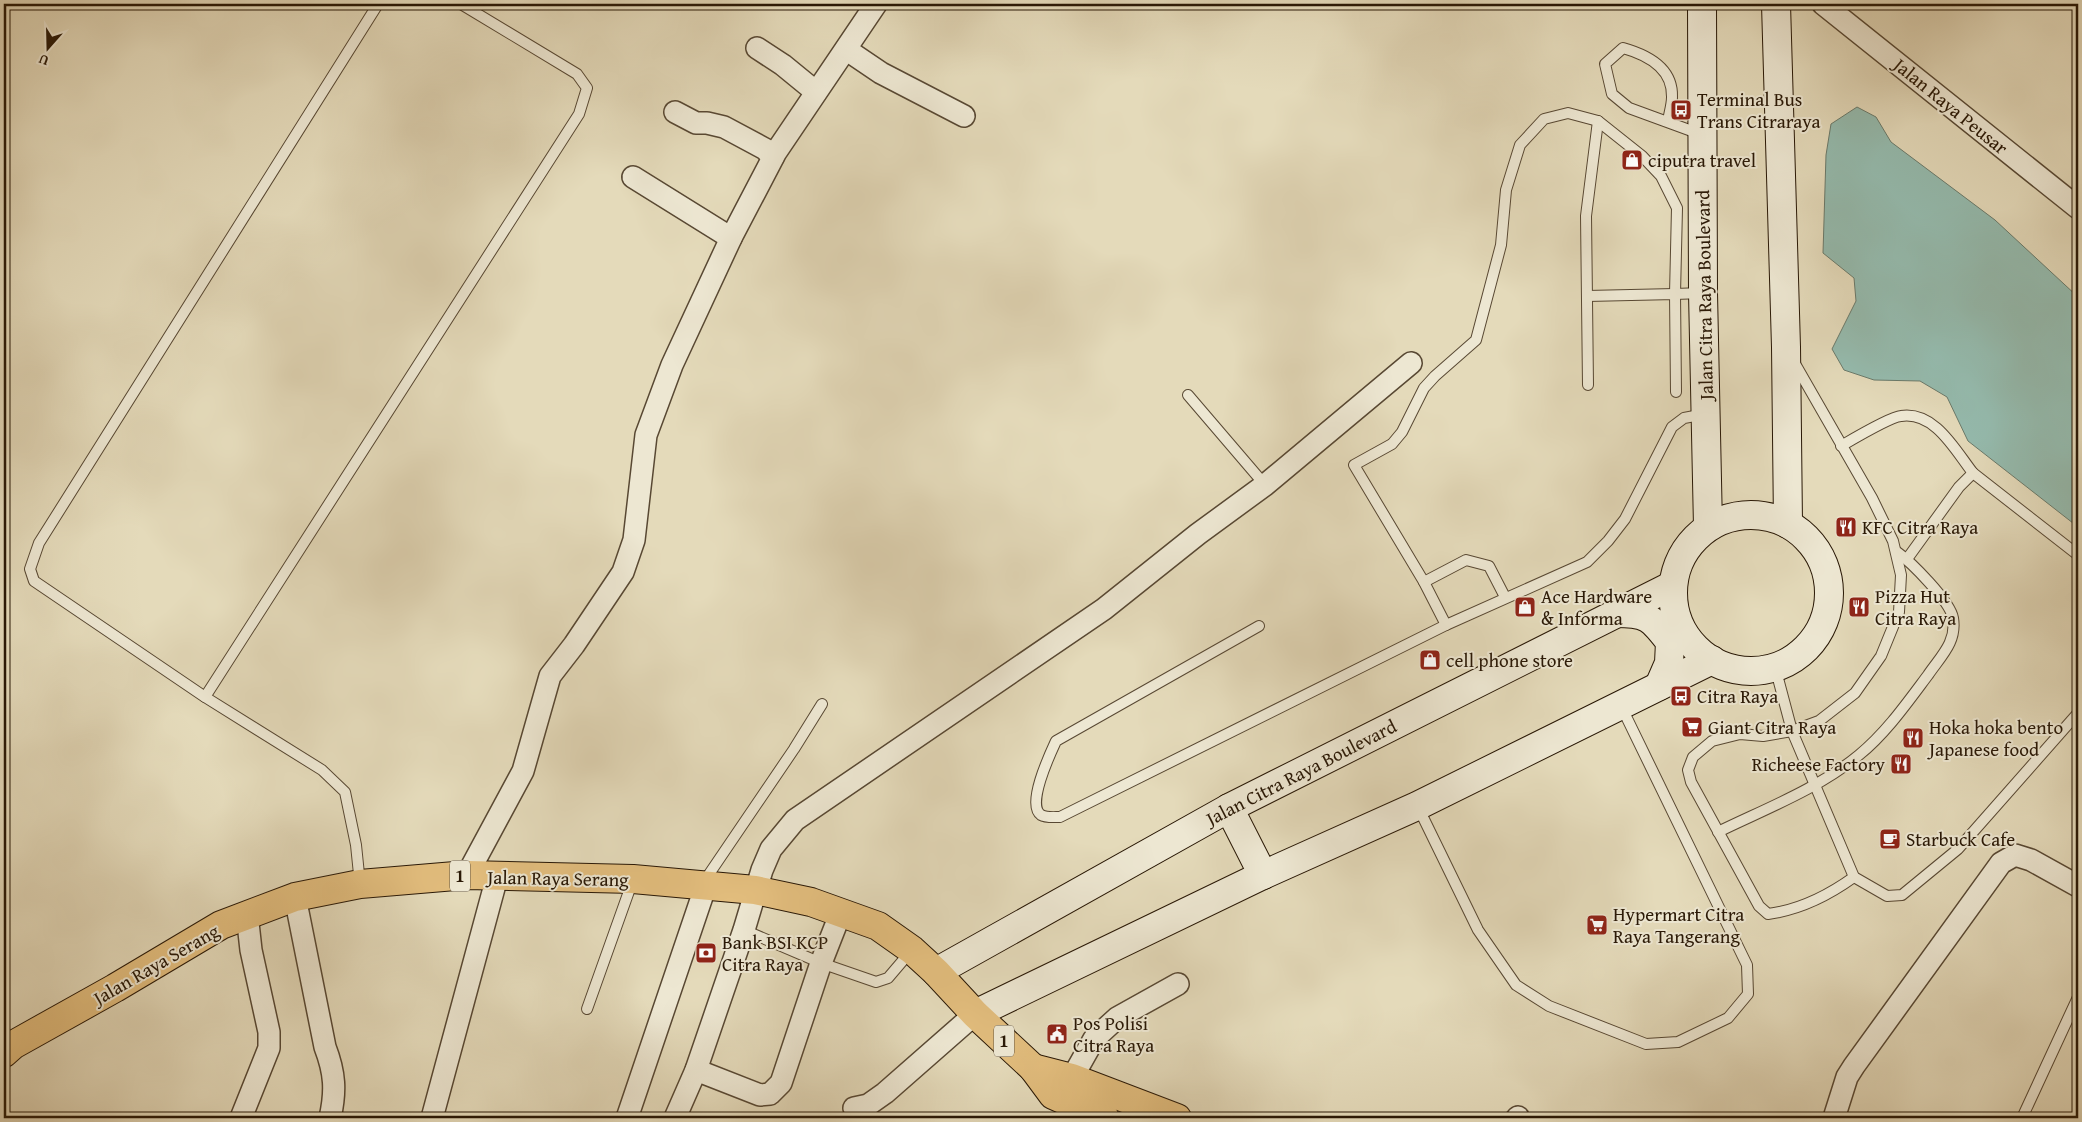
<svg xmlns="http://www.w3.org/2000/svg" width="2082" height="1122" font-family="'Gentium Book Plus',serif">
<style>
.water{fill:#95bbae;stroke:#6a7a6b}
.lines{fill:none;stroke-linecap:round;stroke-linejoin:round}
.lane-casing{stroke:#584833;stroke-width:12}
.street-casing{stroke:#584833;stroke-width:24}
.secondary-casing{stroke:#291806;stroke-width:30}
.highway-casing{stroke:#291806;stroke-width:30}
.lane{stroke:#ede7d2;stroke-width:10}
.street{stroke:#ede7d2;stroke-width:21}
.secondary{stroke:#ede7d2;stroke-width:28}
.highway{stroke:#e2bd7d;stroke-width:28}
.labels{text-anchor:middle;stroke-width:4;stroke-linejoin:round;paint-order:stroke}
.shield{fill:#ede7d2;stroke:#645643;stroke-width:1}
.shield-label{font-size:18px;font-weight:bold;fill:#291806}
.poi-label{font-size:19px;fill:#291806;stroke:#ede7d2;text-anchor:start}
.street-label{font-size:19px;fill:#291806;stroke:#ede7d2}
</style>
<rect width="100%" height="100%" fill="#e4daba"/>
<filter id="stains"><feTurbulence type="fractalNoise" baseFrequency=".004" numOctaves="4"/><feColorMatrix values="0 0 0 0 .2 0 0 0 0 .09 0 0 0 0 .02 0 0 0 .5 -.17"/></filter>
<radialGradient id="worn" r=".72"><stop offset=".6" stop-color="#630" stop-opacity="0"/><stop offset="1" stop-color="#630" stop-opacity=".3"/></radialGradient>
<path class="water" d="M1857,107L1876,117L1891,142L1995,220L2078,297V527L1968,441L1947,397L1920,381L1874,380L1844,370L1832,349L1856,301L1854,278L1823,253L1826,155L1831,124Z"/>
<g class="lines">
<g class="lane-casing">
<g id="lane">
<path d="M1668,121C1669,114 1672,105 1672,97C1673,68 1648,55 1623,48L1605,64L1612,94L1629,108L1700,134"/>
<path d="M1587,296L1675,294L1676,392"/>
<path d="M1794,362L1872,498L1893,541L1901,575L1899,612L1881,656L1855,693L1819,721L1792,731L1763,736L1740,734L1712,741L1693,757L1688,770L1691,782L1759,906L1768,914C1799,910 1829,895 1854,877"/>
<path d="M1588,385L1586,216L1598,121"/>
<path d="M1188,395L1265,485"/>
<path d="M1841,446C1853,439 1890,417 1901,416C1935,411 1955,450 1973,473"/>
<path d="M1907,559L1959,487L1973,473L2078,555"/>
<path d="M1424,582L1466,560L1489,566L1505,597"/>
<path d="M1446,625L1424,582L1354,465L1392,444L1402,432L1424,388L1435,376L1476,340L1501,245L1506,190L1520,145L1544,119L1568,113L1598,121L1642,156L1661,176L1677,208L1675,294L1702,293"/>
<path d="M1259,626L1056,741C1050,754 1026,805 1041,815C1046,818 1054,817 1060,817L1446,625L1587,562L1608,541L1625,519L1672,427L1684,418L1705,414"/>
<path d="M1775,667L1792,731L1854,877L1887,896L1902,895L1958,849L2078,713"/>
<path d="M205,697L579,114L587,88L577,74L461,4"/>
<path d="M1418,807L1478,930L1516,985L1549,1006L1646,1044L1678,1042L1728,1018L1748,994L1747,965L1621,706"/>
<path d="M1718,832C1765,809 1818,789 1859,755C1886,733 1907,703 1928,675C1941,656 1957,642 1953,618C1950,601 1911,562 1897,552"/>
<path d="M703,883L794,749L822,704"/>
<path d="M360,884L356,845L345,792L322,770L205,697L34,581L30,569L39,543L378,4"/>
<path d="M744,930L821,963L876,982L888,978L911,951"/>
<path d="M587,1009L633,880"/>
<path d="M2022,1118L2078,997"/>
</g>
</g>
<g class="street-casing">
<g id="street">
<path d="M1823,4L2078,208"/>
<path d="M757,48L783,65L816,92"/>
<path d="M847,50L881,73L964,116"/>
<path d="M675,112L696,123H707L724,127L765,149L773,157"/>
<path d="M633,177L731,238"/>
<path d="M467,875L523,771L550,676L574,645L623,572L634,540L646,435L672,365L731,238L776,152L876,4"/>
<path d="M295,897L325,1047C335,1073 336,1091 330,1118"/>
<path d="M696,1070L760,1095L770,1094L781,1083L821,963L841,912"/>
<path d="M1072,1078L1094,1039L1117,1018L1178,984"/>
<path d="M854,1108L868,1105L885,1093L975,1014"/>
<path d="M241,1118L269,1048V1032L251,950L247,914"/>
<path d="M432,1118L497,877"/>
<path d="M627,1118L706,885"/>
<path d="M675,1118L696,1070L744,930L762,870L771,849L795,820L1104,609L1198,534L1265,485L1411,363"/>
<path d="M1517,1118L1518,1117"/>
<path d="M1834,1118L1847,1077L1854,1066L2001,863L2015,855L2031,860L2078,886"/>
</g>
</g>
<g class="secondary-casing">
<g id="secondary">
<path d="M1702,4L1703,293L1708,527"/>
<path d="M1776,4L1786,347L1788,524"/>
<circle cx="1751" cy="593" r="78"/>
<path d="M1616,613C1647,613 1651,617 1670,642L1669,663L1659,686"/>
<path d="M1229,808L1263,875"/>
<path d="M936,972L1229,808L1673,585"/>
<path d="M975,1014L1263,875L1417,806L1712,660"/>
</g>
</g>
<g class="highway-casing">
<g id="highway">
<path d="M4,1053L13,1045L115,988L221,925L295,897L360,884L467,875L633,879L755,890L811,902L878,926L912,950L936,972L975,1014L1033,1068L1053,1095L1105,1118"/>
<path d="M1033,1068L1072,1078L1177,1118"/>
</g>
</g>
<use href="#lane" class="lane"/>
<use href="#street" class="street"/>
<use href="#secondary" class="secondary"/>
<use href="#highway" class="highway"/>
</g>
<defs>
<g id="bus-square" transform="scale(1.125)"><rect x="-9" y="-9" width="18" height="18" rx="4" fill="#8f2418" stroke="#ede7d2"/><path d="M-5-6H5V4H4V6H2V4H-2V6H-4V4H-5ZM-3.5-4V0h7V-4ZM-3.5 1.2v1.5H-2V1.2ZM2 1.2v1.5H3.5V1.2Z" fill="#fff"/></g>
<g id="shop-square" transform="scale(1.125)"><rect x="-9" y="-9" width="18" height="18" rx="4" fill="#8f2418" stroke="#ede7d2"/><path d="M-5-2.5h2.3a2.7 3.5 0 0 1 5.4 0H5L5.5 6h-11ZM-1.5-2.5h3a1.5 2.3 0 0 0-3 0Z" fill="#fff"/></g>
<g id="restaurant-square" transform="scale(1.125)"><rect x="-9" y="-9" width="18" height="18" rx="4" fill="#8f2418" stroke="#ede7d2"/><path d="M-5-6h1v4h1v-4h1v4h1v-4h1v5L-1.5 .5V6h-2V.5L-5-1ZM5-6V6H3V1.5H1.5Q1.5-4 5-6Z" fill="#fff"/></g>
<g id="supermarket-square" transform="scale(1.125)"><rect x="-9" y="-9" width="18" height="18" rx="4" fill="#8f2418" stroke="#ede7d2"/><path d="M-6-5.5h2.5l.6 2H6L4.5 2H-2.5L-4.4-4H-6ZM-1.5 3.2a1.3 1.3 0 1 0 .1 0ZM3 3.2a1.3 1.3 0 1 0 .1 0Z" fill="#fff"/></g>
<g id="cafe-square" transform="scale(1.125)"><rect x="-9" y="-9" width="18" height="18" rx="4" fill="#8f2418" stroke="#ede7d2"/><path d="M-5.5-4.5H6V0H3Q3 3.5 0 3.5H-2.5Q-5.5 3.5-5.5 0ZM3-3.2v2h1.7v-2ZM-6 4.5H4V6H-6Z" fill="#fff"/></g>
<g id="bank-square" transform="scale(1.125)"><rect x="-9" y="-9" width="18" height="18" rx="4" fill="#8f2418" stroke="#ede7d2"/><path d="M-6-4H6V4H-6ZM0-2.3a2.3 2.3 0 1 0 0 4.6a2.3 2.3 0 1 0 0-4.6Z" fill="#fff"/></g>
<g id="civic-square" transform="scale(1.125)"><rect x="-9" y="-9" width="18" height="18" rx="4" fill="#8f2418" stroke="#ede7d2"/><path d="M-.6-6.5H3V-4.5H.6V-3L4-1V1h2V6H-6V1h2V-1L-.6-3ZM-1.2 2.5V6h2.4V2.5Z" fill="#fff"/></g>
</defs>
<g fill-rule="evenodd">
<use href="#bus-square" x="1681" y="110"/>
<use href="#shop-square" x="1632" y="160"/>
<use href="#restaurant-square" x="1846" y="527"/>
<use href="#shop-square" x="1525" y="607"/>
<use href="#restaurant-square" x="1859" y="607"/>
<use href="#shop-square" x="1430" y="660"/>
<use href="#bus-square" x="1681" y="696"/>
<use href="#supermarket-square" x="1692" y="727"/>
<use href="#restaurant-square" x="1913" y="738"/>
<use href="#restaurant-square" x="1901" y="764"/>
<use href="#cafe-square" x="1890" y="839"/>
<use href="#supermarket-square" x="1597" y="925"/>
<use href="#bank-square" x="706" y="953"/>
<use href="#civic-square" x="1057" y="1034"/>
</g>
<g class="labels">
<g class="shield">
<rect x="450" y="860.5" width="20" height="31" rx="4"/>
<rect x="994" y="1025.5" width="20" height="31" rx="4"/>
</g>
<g class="shield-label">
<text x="460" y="882">1</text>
<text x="1004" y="1047">1</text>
</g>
<g class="poi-label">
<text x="1697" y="106">Terminal Bus<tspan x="1697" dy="22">Trans Citraraya</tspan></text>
<text x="1648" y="167">ciputra travel</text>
<text x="1862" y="534">KFC Citra Raya</text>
<text x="1541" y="603">Ace Hardware<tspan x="1541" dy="22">&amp; Informa</tspan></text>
<text x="1875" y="603">Pizza Hut<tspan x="1875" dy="22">Citra Raya</tspan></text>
<text x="1446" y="667">cell phone store</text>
<text x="1697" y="703">Citra Raya</text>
<text x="1708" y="734">Giant Citra Raya</text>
<text x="1929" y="734">Hoka hoka bento<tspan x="1929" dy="22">Japanese food</tspan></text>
<text x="1885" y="771" text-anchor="end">Richeese Factory</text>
<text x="1906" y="846">Starbuck Cafe</text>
<text x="1613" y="921">Hypermart Citra<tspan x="1613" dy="22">Raya Tangerang</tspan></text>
<text x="722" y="949">Bank BSI KCP<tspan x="722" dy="22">Citra Raya</tspan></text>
<text x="1073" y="1030">Pos Polisi<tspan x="1073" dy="22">Citra Raya</tspan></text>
</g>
<g class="street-label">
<text transform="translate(1951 106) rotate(39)" y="7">Jalan Raya Peusar</text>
<text transform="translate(1704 295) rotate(-91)" y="7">Jalan Citra Raya Boulevard</text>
<text transform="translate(1301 772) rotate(-27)" y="7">Jalan Citra Raya Boulevard</text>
<text transform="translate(558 878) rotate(1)" y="7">Jalan Raya Serang</text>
<text transform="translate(156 964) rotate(-30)" y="7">Jalan Raya Serang</text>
</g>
</g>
<rect width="2082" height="1122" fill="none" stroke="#e4daba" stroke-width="20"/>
<rect x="5" y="5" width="2072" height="1112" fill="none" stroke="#291806" stroke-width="2.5"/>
<rect x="10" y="10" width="2062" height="1102" fill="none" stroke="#291806"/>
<g transform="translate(48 48) rotate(200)" stroke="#ede7d2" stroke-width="4" paint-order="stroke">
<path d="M0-4L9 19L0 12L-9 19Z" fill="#291806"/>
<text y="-8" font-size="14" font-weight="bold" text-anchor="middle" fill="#291806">U</text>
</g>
<rect width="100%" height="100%" filter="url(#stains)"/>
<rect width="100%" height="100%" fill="url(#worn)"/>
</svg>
